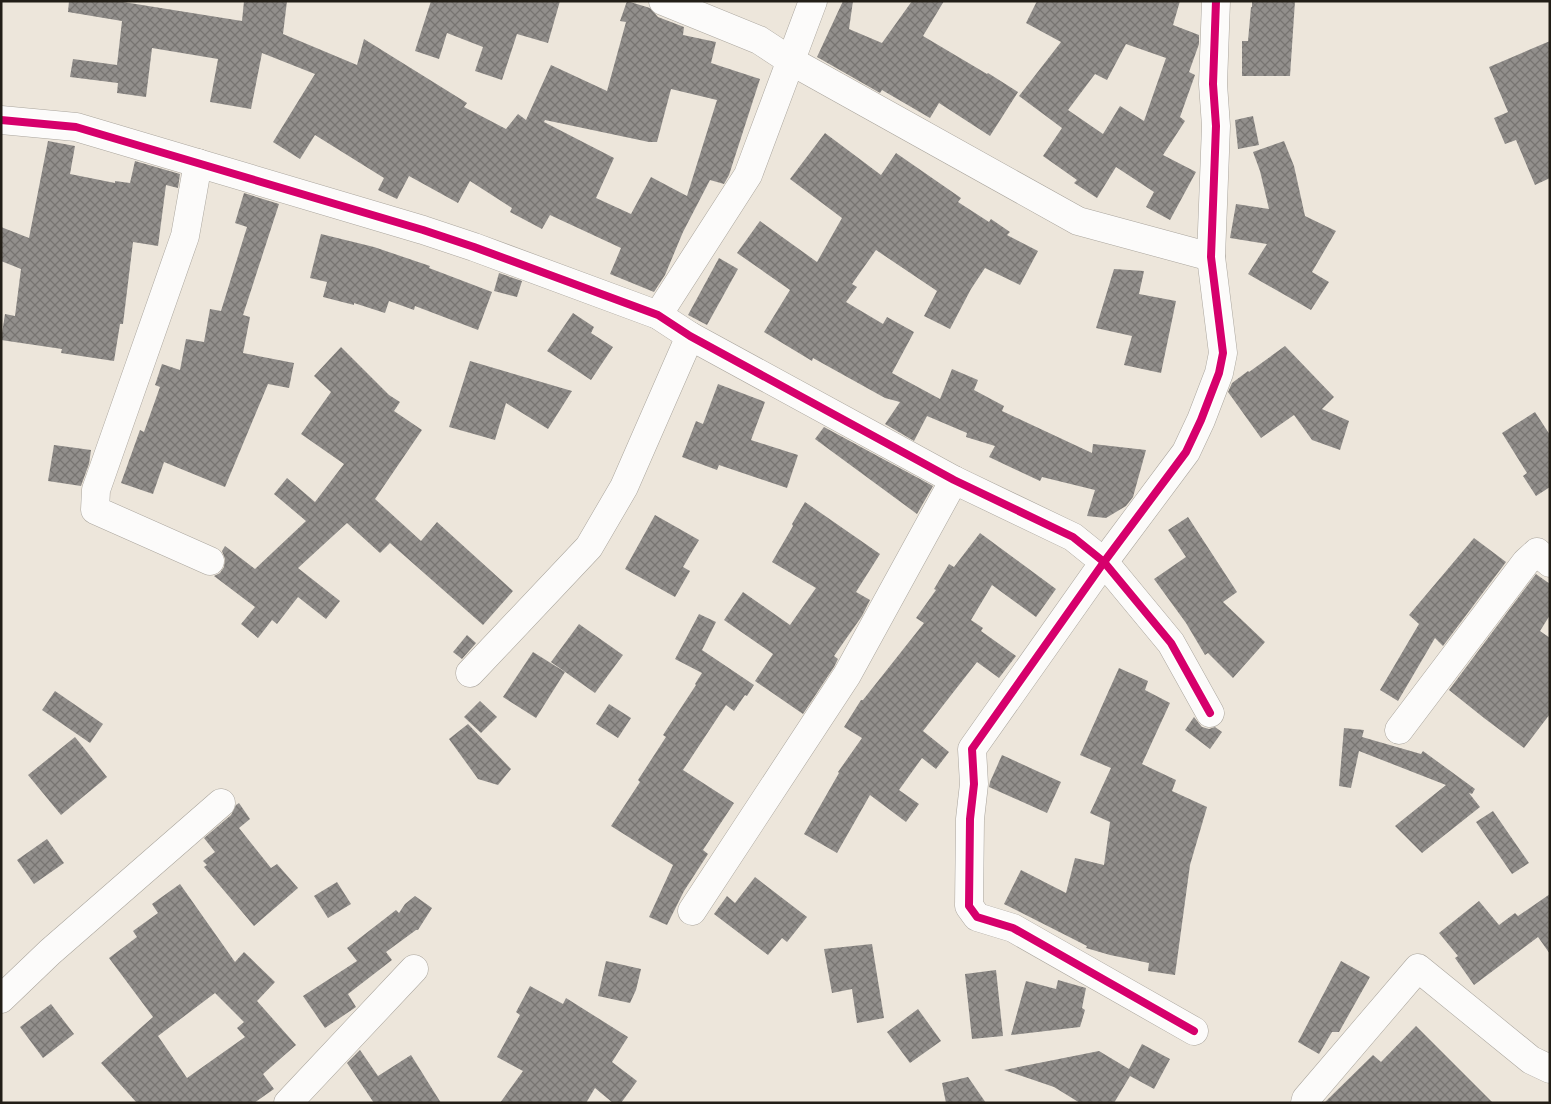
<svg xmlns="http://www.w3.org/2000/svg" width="1551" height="1104" font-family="'Open Sans',sans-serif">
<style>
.building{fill:url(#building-cross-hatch);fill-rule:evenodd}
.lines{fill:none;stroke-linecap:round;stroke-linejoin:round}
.minor-casing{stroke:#aaa59d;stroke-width:29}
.minor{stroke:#fcfbfa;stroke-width:28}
.cycleway-casing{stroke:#fff;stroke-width:11}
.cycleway{stroke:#d6006c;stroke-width:8}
</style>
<defs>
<pattern id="building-cross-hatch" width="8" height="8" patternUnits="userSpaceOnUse" patternTransform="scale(1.25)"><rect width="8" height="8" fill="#928f8c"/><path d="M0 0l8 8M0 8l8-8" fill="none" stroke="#777471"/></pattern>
</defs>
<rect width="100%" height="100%" fill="#ede6db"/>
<g class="building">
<path d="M69,1H117L242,21L244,1H287L283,34L357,65L364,39L467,103L464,107L506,129L518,114L526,120L551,65L607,91L626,22L620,21L627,1L650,8L658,17L684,27L683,35L716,42L711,63L760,79L729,175L724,184L710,180L683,232L665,275L654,292L610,274L621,248L550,215L542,229L510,212L512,208L470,181L458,203L409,176L397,199L378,190L384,178L315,135L300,159L273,142L315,74L262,53L251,109L210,102L218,59L152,48L146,97L117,93L118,83L70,77L73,59L117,65L122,21L68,12ZM671,89L717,100L687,196L651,177L631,214L596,198L614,158L544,122L545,120L649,142H657Z"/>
<path d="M431,1H560L548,43L517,34L502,80L475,71L483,47L447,33L439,59L415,51Z"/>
<path d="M843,1H853L849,29L882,43L912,1H944L923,36L987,74L988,73L1018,92L990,136L939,103L930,118L882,90L880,93L817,57Z"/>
<path d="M1037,1H1180L1173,25L1199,35V44L1189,72L1195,75L1180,117L1185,121L1163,155L1196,172L1170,220L1146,207L1154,192L1116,167L1097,198L1074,183L1077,180L1043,156L1062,128L1019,96L1061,42L1026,23ZM1126,44L1166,58L1144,121L1120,106L1103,134L1068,110L1095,74L1107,80Z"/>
<path d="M1252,1H1295L1290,76H1242V41H1248L1251,7H1252Z"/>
<path d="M1550,41V178L1535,185L1516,140L1505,144L1494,118L1508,112L1489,67Z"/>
<path d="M1253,116L1259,145L1238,149L1235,120Z"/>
<path d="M825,133L881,175L896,153L961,198L958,202L989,222L991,219L1010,232L1007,235L1038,251L1020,285L985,268L971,289L950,329L924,316L937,291L876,250L852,284L857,287L846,302L883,324L887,317L914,332L892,373L940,399L952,369L978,380L974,390L1004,406L1002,411L1092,453L1093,444L1146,450L1133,497L1126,506L1106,518L1087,516L1095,490L1042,477L1040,481L989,457L995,446L966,437L967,433L927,416L914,441L885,424L900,402L885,398L813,358L812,361L764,332L790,290L737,253L760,221L817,262L842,218L790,179Z"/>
<path d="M48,141L75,146L70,174L115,183V181L130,183L135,161L180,174L178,188L166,185L158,246L133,242L123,324H120L114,361L61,353L62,349L1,340L5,314L15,316L21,269L1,261V227L29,238Z"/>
<path d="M1284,141L1294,166L1305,216L1336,231L1312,272L1329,282L1311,310L1248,274L1267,244L1230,238L1236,204L1269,209L1260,171L1253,152Z"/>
<path d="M244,193L279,204L243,315L250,317L243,353L294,363L289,388L268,384L225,487L164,462L153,494L121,483L140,430L144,432L160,387L155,385L162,364L180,370L186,339L204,342L210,309L221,311L247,227L235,223Z"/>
<path d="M321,234L374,247L430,266L429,268L492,292L478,330L415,306L414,310L389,301L385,313L354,303V305L323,297L327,282L310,278Z"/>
<path d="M719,258L738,269L707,325L688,315Z"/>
<path d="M1114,269L1144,271L1139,294L1176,301L1161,373L1124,365L1132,336L1096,328Z"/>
<path d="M499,273L522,281L517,297L494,291Z"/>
<path d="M573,313L594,327L591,333L613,347L591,380L547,351Z"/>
<path d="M1285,346L1334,397L1322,409L1349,421L1340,450L1312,440L1294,415L1261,438L1228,392L1232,383L1248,371L1249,372Z"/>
<path d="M341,347L389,395L400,402L394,411L422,430L375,499L421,541L437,522L513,591L483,625L390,543L380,553L347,523L298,568L340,601L326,619L298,597L277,624L272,620L258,638L241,624L255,607L214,576L220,573L224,567L225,559L222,551L225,546L255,569L306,521L274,494L287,478L315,502L344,464L301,434L331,392L314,376Z"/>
<path d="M470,361L572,391L548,429L506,403L495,440L449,427Z"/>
<path d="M718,384L765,402L751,440L798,455L787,488L719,465L717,470L682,457L696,421L703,424Z"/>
<path d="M1535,412L1550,435V487L1536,496L1523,476L1527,473L1502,433Z"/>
<path d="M824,427L933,486L917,514L815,439Z"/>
<path d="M54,445L91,450L89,464L81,486L48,481Z"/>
<path d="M805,502L880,554L856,592L870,600L862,616L834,656L838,659L834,667L803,714L755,681L773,654L724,620L743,592L790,625L816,588L772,562L793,526L792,524Z"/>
<path d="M655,515L699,540L683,567L690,571L675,597L625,569Z"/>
<path d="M1188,517L1237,592L1223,602L1265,642L1233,678L1208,653L1205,655L1186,623L1154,579L1186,557L1168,530Z"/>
<path d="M980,533L1056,589L1036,617L992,585L971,620L983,628L981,631L1016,656L999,678L977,662L923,731L949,752L936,769L922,758L899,790L919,804L906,822L870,795L837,853L804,834L839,773L838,772L862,738L844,727L861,700H863L924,623L916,618L936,590L934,589L949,564L954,567Z"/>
<path d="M1474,538L1506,562L1443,646L1435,638L1398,701L1380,690L1419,624L1409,615Z"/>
<path d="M1536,574L1550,584V615L1540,631L1550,638V714L1524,748L1484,718L1449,690Z"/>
<path d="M699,614L716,622L702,650L754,685L747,696L745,695L734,711L726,705L683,770L734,803L703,850L708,854L684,891L667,925L649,917L673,865L611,826L640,782L638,780L666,737L663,735L696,685L695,684L702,673L675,659Z"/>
<path d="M579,624L623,655L595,693L551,662Z"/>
<path d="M467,635L476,643L462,659L453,652Z"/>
<path d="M533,652L565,672L536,718L503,697Z"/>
<path d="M1119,668L1148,681L1145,690L1170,703L1142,764L1176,780L1172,791L1207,807L1190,865L1175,975L1148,971L1149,963L1110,955L1086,948L1087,946L1004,904L1021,870L1066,893L1075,858L1104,865L1110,822L1090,813L1111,768L1080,755Z"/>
<path d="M55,691L103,724L90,743L42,710Z"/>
<path d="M480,701L497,717L481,733L464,717Z"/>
<path d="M609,704L631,718L618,738L596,724Z"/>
<path d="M1194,717L1202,727L1209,729L1215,727L1222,732L1210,749L1185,730Z"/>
<path d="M468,724L511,769L498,785L478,779L449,739Z"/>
<path d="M1344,728L1364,730L1362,737L1421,754L1423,751L1475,789L1472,794L1469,793L1480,807L1422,853L1395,826L1446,785L1359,751L1351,788L1339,786Z"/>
<path d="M75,737L107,777L61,815L28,775Z"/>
<path d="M1002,755L1061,782L1047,813L989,787L990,782Z"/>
<path d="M239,803L250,819L239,828L271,868L277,864L298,888L254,926L204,867L207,865L203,861L215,852L204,838L231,815L236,805Z"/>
<path d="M1493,811L1529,863L1512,874L1476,822Z"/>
<path d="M47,839L64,863L34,884L17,860Z"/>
<path d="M755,877L807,917L787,942L782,938L768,955L714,914L727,896L735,903Z"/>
<path d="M337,882L351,904L328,918L314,896Z"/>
<path d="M180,884L235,962L244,952L275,982L257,1001L296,1045L263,1074L274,1089L254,1103H137L101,1063L153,1017L109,958L137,937L133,931L158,913L152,904ZM215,993L244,1022L237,1028L245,1037L187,1078L158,1036Z"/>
<path d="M1550,894V954L1538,937L1474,985L1455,958L1458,956L1439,933L1479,901L1499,925L1515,913L1518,916Z"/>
<path d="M415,896L432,908L418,930H416L386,952L392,960L348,994L356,1007L325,1028L303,996L357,961L347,948L396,910L399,913L405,904Z"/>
<path d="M872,944L884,1018L857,1023L852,989L832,993L824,949Z"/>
<path d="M606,961L641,969L636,990L630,1003L598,996Z"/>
<path d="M1341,961L1370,977L1339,1032H1332L1319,1054L1298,1042Z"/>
<path d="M996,970L1003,1036L972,1039L965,974Z"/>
<path d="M1058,980L1086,988L1082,1008L1085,1010L1080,1027L1011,1035L1026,981L1056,989Z"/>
<path d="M530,986L563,1004L566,998L628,1037L612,1062L637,1081L621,1103H613L595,1088L586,1103H500L523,1071L497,1057L520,1015L516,1012Z"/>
<path d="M51,1004L74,1034L43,1058L20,1027Z"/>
<path d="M918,1009L941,1041L910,1063L887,1032Z"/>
<path d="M1416,1026L1493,1103H1324L1373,1055L1381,1062Z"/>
<path d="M1142,1044L1170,1059L1154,1089L1130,1076L1114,1103H1080L1054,1087L1004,1070L1099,1051L1129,1069Z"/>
<path d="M360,1050L378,1076L411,1055L441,1103H374L347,1063Z"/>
<path d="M968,1077L986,1103H946L942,1083Z"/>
</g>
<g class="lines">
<g class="minor-casing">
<g id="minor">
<path d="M663,1L759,40L791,61L1078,221L1211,257"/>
<path d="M1,120L76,127L423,230L474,247L658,315L690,336L954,480L1073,537L1104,562L1171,643L1210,713"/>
<path d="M198,163L185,236L96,490L95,510L210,561"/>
<path d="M658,315L748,175L813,1"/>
<path d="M470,673L589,547L624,487L690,336"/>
<path d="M1399,730L1526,562L1537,552L1550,563"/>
<path d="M692,911L847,675L954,480"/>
<path d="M1,999L50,952L221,803"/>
<path d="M1194,1031L1013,928L977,917L969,906L970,819L974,784L972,749L1104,562L1186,452L1201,420L1219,373L1223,353L1211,257L1216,126L1213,84L1216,1"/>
<path d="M288,1103L414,969"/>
<path d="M1305,1103L1306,1099L1418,968L1531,1060L1550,1069"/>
</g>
</g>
<use href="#minor" class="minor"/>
<g class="cycleway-casing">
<g id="cycleway">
<path d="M1,120L76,127L423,230L474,247L658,315L690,336L954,480L1073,537L1104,562L1171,643L1210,713"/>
<path d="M1194,1031L1013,928L977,917L969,906L970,819L974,784L972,749L1104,562L1186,452L1201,420L1219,373L1223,353L1211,257L1216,126L1213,84L1216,1"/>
</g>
</g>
<use href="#cycleway" class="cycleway"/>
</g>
<rect width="1551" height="1104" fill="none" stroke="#221e17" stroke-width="5"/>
</svg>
